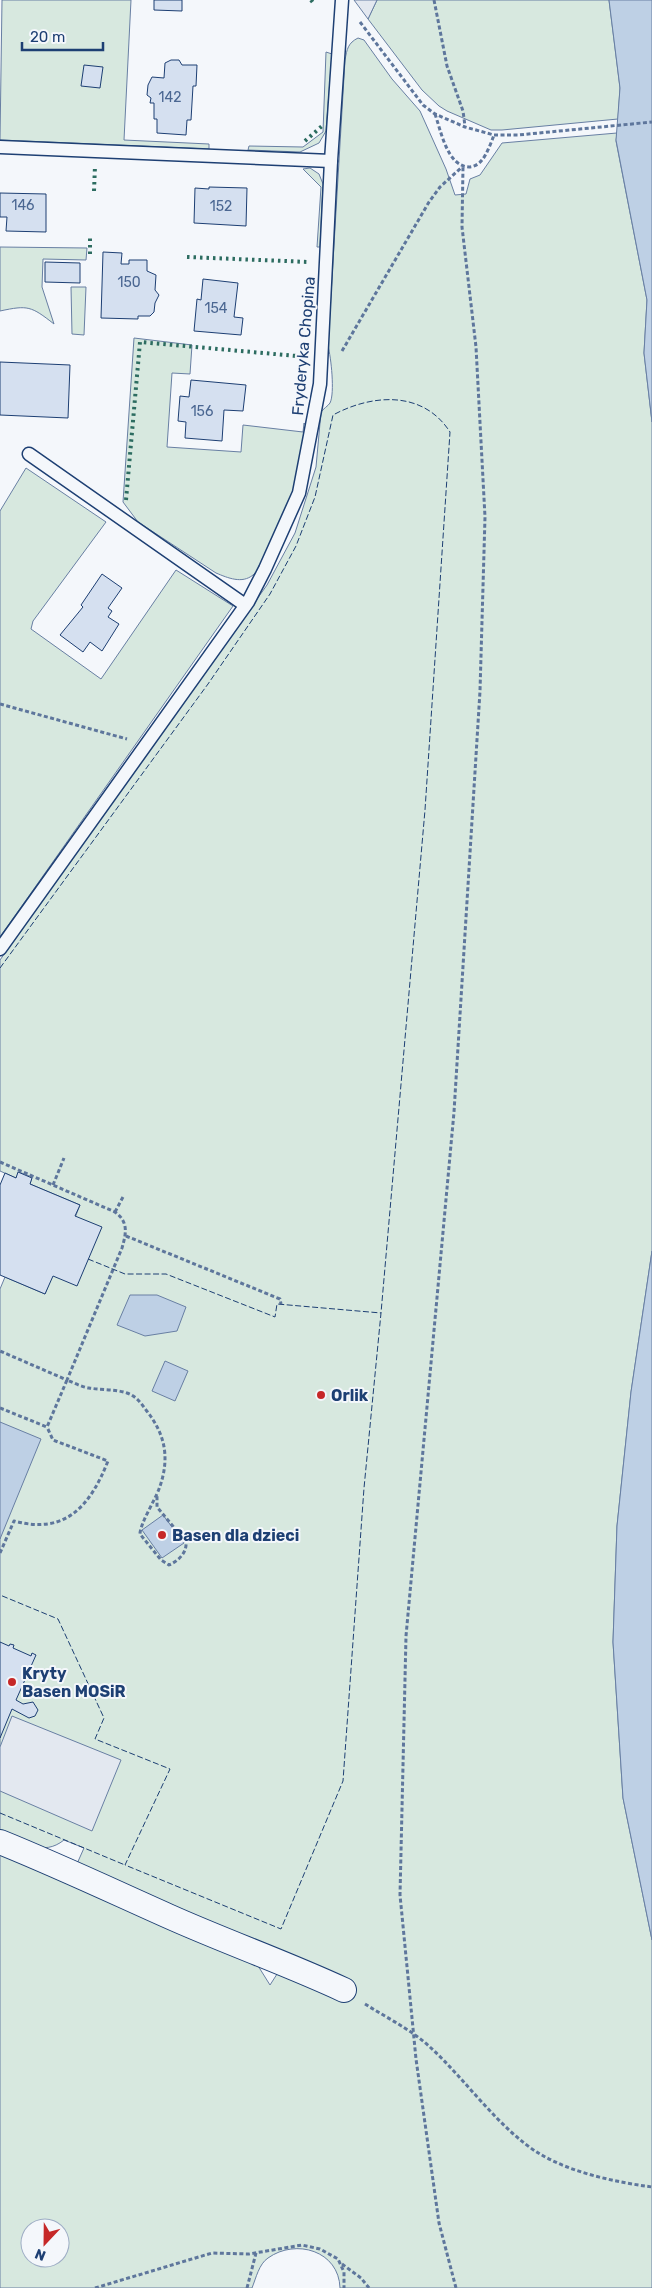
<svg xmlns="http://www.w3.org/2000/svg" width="652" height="2288" font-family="Rubik,sans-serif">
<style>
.green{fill:#d7e8df;stroke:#687fa3;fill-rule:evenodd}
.parking{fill:#e3e8f0;stroke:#687fa3}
.water{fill:#bed0e5;stroke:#687fa3}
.building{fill:#d5e0f0;stroke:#1d3f73}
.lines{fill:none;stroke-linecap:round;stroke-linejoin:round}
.service-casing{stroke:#1d3f73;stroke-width:15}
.minor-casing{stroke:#1d3f73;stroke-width:26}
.path{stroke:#5e769c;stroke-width:3;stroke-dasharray:4 2.5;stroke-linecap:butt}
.service{stroke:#f4f7fb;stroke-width:12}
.minor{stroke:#f4f7fb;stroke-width:24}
.hedge{stroke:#2c6c60;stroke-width:4;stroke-dasharray:2.5 4;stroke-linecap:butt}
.fence{stroke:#1d3f73;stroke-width:1;stroke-dasharray:6 2.5;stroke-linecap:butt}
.poi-dot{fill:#c62828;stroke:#f4f7fb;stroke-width:2}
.labels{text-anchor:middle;stroke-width:4;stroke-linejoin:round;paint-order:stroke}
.number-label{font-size:14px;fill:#4b6792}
.street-label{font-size:16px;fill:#1d3f73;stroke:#f4f7fb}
.poi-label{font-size:16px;font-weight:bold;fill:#1d3f73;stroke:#f4f7fb;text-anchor:start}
</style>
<rect width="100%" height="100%" fill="#f4f7fb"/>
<g class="green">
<path d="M2,0H131L124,140L209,144V149L0,140Z"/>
<path d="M377,0H609L620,88L618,119L502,130H491L447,111L439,106L422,90L368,19Z"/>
<path d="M358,38L364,40L392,79L420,111L446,169L455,195L466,194L470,179L480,175L502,143L617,133L616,141L647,300L644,353L652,422V1251L631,1392L617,1526L613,1642L623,1798L652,1940V2288H340C339,2251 296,2238 268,2258C259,2264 256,2278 252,2288H0V1853L255,1961L270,1985L279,1971L76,1866L84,1848L64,1840C43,1857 23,1842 0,1833V1289L5,1277L45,1294L80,1205L30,1184L32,1177L19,1172L16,1178L0,1171V960L267,585L295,533L316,467L321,412C323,409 328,406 330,403C335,393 331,357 328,346L345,60C347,49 348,43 358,38ZM30,2228H60V2258H30Z"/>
<path d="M326,52L332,54L326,131L319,143L300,152L248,150L249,146L303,147L323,132Z"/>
<path d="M310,168L319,174L323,184L320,247H317L321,187L303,169Z"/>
<path d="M0,247L87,248L86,260L43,259L42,287L54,324C31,306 28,305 0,311Z"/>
<path d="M71,287H86L84,335L72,334Z"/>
<path d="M134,338L192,345L190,374L172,373L167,447L241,452L243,425L303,432L304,423L307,427C303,448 300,471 294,492C290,507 265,567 253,575C242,584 228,578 216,573L138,522L123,502Z"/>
<path d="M26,468L106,522L33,621L31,629L101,679L176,570L233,606L0,937V511Z"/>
</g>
<g class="parking">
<path d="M354,0H377L368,19Z"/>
<path d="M12,1716L121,1760L92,1831L0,1791V1747Z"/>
</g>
<g class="water">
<path d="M609,0H652V422L644,353L647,300L616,140L620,88Z"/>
<path d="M652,1251V1940L623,1798L613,1642L617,1526L631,1392Z"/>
<path d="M130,1295H157L186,1307L177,1331L145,1336L117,1325Z"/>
<path d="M165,1361L188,1371L175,1401L152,1391Z"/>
<path d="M0,1422L41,1439L0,1539Z"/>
<path d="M163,1515L184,1543L162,1558L142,1530Z"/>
</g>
<g class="building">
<path d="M154,0H182V11L154,10Z"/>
<path d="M171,60H179L182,65H197L196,86H193L191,120H187L186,135L157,133V119H154V103H150L151,98L147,95L148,85L152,77L164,78L165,63Z"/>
<path d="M84,65L103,67L100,88L81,86Z"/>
<path d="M209,187L247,188L246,226L194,223L195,188L209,189Z"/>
<path d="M0,193L46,194V232L6,231L7,217H0Z"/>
<path d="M103,252L122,253L121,264H129V260H147V271L156,275L155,290L159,295L155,303L154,312L150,316H138V319L101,318Z"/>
<path d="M45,262L80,263V283L45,282Z"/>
<path d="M203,279L238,283L234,317L243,318L241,335L194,331L197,299L201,300Z"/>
<path d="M0,362L70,365L68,418L0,415Z"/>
<path d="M191,380L246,385L243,411L224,410L222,441L185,438L186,422L178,421L180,396L189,397Z"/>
<path d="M102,574L122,588L108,608L112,611L108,617L119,624L102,651L90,642L83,652L60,635L83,607L81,605Z"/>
<path d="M18,1172L32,1178L30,1184L80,1205L75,1216L102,1227L77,1286L53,1276L45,1294L0,1275V1185L5,1173L16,1178Z"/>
<path d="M0,1642L9,1646L10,1644L14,1645L13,1648L31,1656L32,1653L36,1655L16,1700L23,1704L33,1702L38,1710L35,1716L29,1718L12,1709L0,1738Z"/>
</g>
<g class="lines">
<g class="service-casing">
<g id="service">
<path d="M0,147L331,161"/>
<path d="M29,454L245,605"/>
<path d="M0,949L248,602L265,569L299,493L320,384L331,161L342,0"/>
</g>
</g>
<g class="minor-casing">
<path id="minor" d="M0,1842C57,1865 112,1891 168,1916C226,1942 286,1963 344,1990"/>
</g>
<g class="path">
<path d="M434,0L447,66L463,111L465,126"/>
<path d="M360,22L423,105L435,114L465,127L494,135H518L652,122"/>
<path d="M435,114C441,131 447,166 469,167C474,167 479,164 482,160C487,154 491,143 494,135"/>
<path d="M342,351L429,202L440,187L462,167"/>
<path d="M0,704L127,739"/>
<path d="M0,1162L115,1212C129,1222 126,1234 122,1248L67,1380L0,1351"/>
<path d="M53,1185L64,1158"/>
<path d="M115,1212L124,1195"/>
<path d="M126,1236L280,1299L281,1304"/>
<path d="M0,1408L47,1427L67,1380C74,1383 82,1387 89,1388C101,1390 115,1389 127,1393C136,1396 141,1403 146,1410C166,1435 170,1459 159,1489C155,1500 140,1524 140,1534L161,1560L169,1565C178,1561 187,1553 186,1542L157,1507V1494"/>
<path d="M0,1553L14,1521C66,1535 90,1506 108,1461L53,1440L47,1427"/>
<path d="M365,2004C387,2018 412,2030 431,2048C465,2079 501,2131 540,2154C572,2173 615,2182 652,2187"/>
<path d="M342,2264L361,2278L369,2288"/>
<path d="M95,2288L212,2253L249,2254L302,2245L320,2249L338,2259L344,2272V2288"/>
<path d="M247,2288L256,2253"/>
<path d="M456,2288L439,2223L416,2059L400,1895L406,1636L454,1112L480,691L485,517L476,347L462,227L463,167"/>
</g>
<use href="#service" class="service"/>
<use href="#minor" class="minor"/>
<g class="hedge">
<path d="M311,0L315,5"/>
<path d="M305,141L322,126"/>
<path d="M94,191L95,166"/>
<path d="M90,254V238"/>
<path d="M187,257L309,262"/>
<path d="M126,500L140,342L308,357"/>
</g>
<g class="fence">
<path d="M0,968L208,684L270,594L296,546L315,497L333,415C372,394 423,390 450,432L425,810L381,1313L364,1488L343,1781L281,1929L125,1865L170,1769L95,1739L104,1718L58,1619L0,1595"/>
<path d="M88,1259L125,1274H166L275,1317L277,1304L381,1313"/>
<path d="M0,1813L125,1865"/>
</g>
</g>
<g class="poi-dot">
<circle cx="321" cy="1395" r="5"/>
<circle cx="162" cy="1535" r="5"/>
<circle cx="12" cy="1682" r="5"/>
</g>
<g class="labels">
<g class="number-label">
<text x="170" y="102">142</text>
<text x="23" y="210">146</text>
<text x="221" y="211">152</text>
<text x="129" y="287">150</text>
<text x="216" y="313">154</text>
<text x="202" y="416">156</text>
</g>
<g class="street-label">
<text transform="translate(303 346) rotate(-85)" y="6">Fryderyka Chopina</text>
</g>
<g class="poi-label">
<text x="331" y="1401">Orlik</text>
<text x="172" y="1541">Basen dla dzieci</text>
<text x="22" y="1679">Kryty<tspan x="22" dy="18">Basen MOSiR</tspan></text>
</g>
</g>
<g transform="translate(45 2243) rotate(202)"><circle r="24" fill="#f4f7fb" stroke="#9eadc5"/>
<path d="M0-4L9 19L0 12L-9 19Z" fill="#c62828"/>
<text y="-8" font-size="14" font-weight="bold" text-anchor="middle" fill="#1d3f73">N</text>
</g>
<path d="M22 42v8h81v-8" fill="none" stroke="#1d3f73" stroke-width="2.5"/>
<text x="30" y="42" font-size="15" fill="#1d3f73" stroke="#f4f7fb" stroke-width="4" paint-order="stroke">20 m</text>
</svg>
